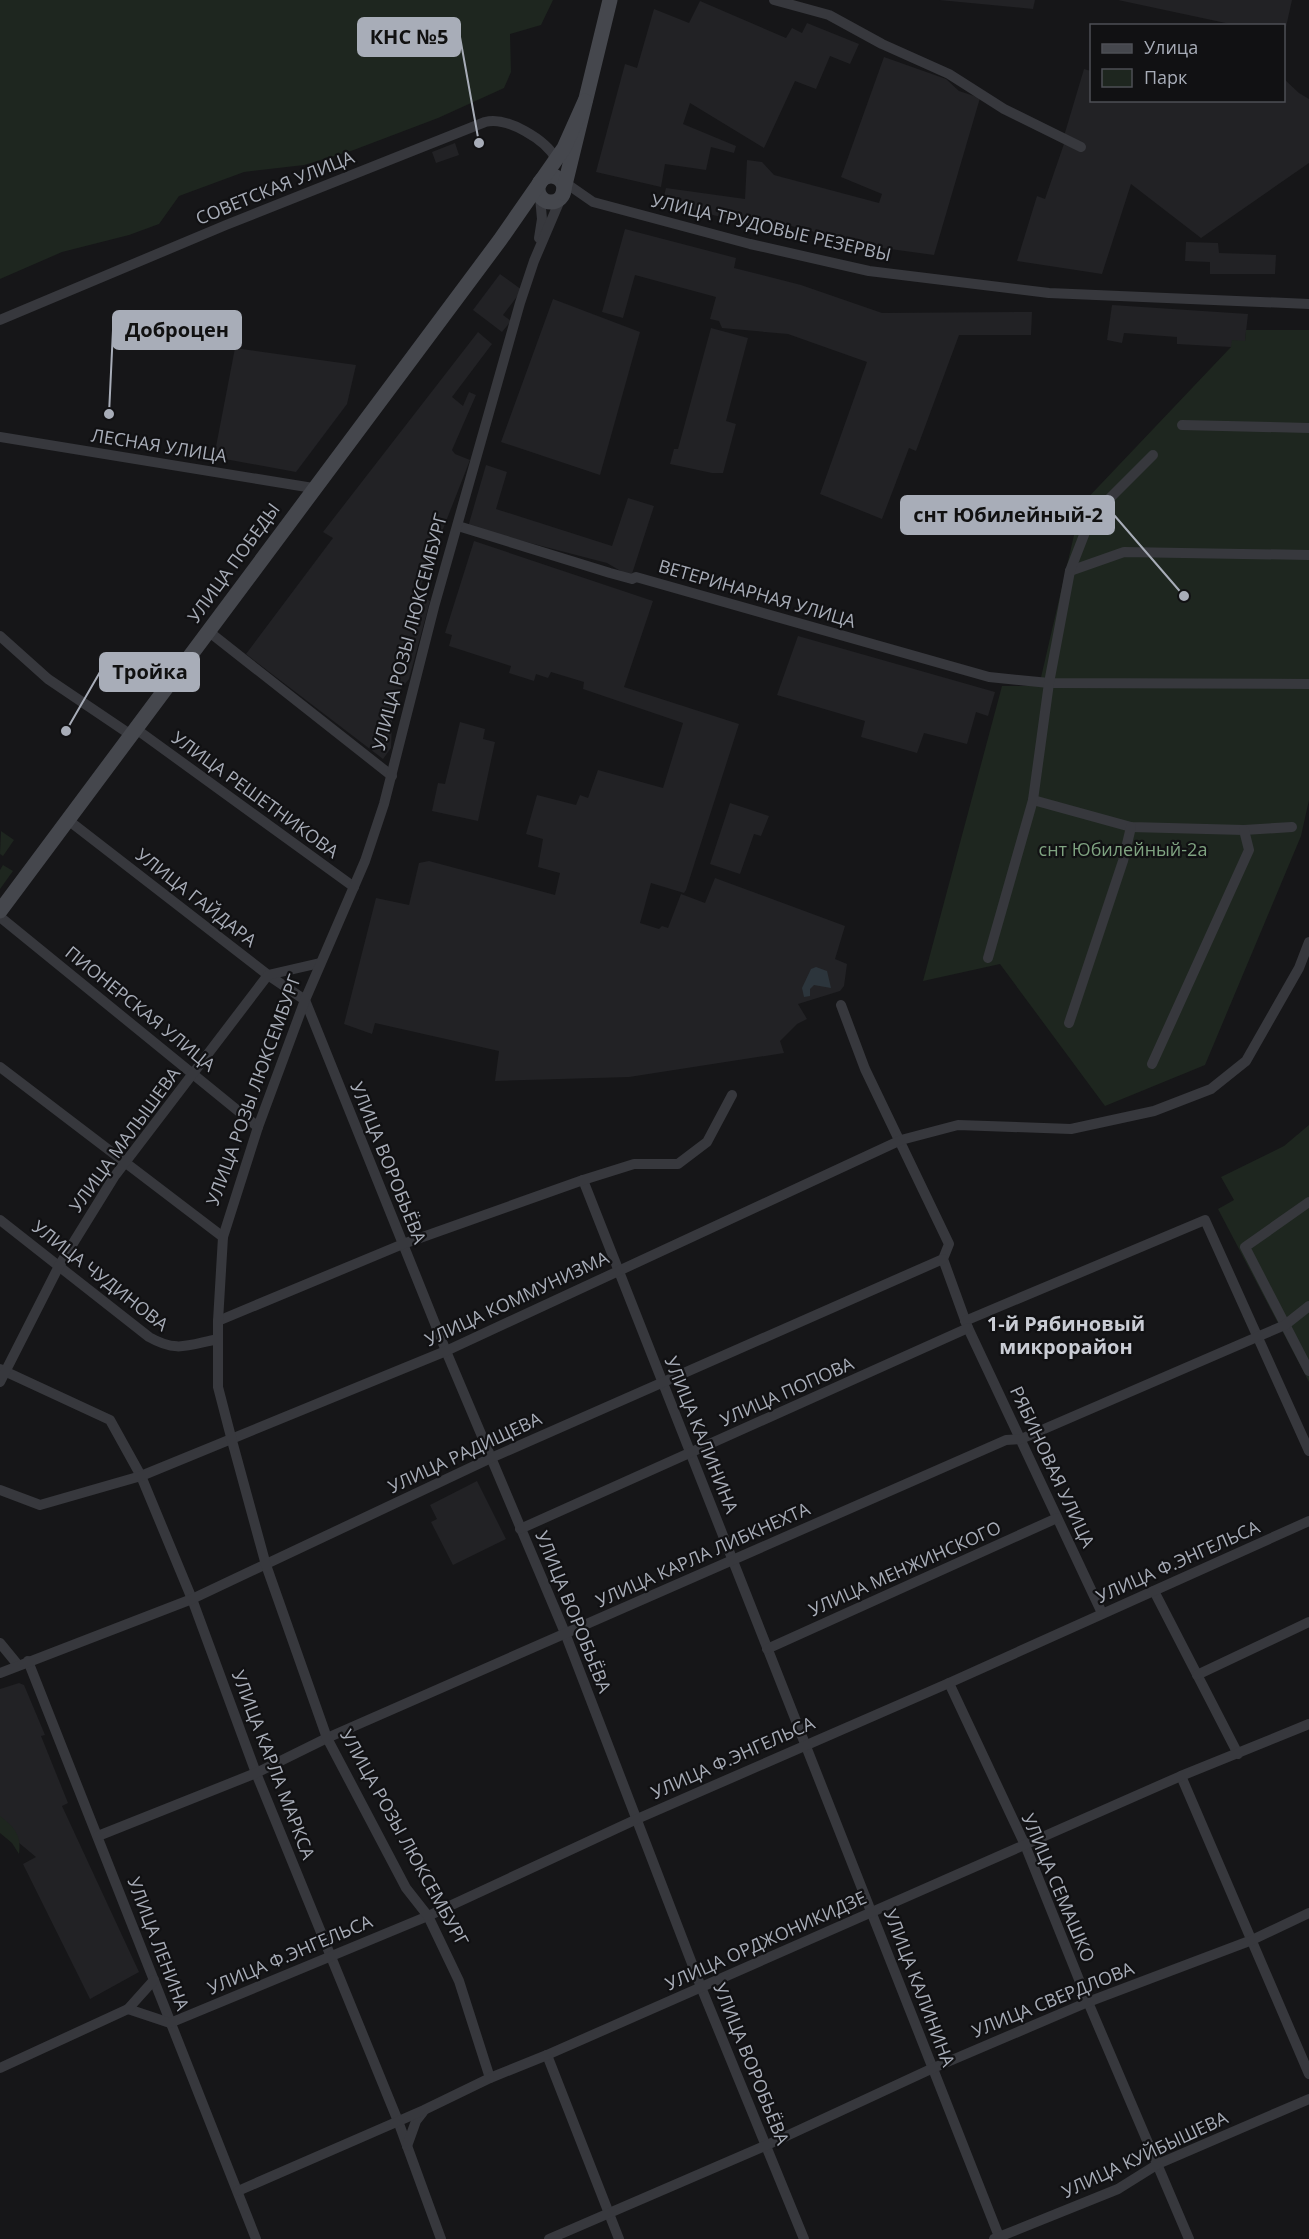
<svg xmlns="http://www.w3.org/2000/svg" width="1309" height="2239" font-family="'Open Sans',sans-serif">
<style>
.built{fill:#222225}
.green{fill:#1e261f}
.water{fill:#2c353c}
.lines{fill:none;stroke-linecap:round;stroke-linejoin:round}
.street{stroke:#37383d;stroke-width:10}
.secondary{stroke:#45474d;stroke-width:15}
.labels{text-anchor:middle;stroke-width:4.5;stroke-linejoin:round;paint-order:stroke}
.street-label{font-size:18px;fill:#a8adb8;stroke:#111113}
.park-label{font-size:18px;fill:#7fa381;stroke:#111113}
.neighbourhood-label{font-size:20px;font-weight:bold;fill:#c9ccd4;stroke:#111113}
.leader{fill:none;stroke:#a8adb8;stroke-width:2}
.callout-dot{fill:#a8adb8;stroke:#111113;stroke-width:2}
.callout{fill:#a8adb8;stroke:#a8adb8;stroke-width:2}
.callout-label{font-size:20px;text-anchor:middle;font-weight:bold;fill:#111}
</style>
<rect width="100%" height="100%" fill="#161618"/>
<g class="built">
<path d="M939,0H1035L1033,9Z"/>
<path d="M1118,0H1292L1284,36V26L1235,25Z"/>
<path d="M700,1L786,38L792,28L802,33L807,23L859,44L850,64L830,56L816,89L795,81L764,148L690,103L683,124L736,146L734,153L711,147L706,170L665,164L661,187L596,172L625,64L637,68L654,9L689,23Z"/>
<path d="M884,57L946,79L959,91L980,98L934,255L868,246L772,221L747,223L662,203L666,188L745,199L747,160L762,162L774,175L879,203L882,194L841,177Z"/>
<path d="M1084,69L1091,71L1092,100H1284V79L1299,93L1309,99V163L1201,238L1131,184L1102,274L1017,261L1037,196L1045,199L1066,138L1064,136Z"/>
<path d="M455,143L459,155L436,163L432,152Z"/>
<path d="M625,229L736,258L734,268L801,285L882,313L1032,312L1031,335H959L916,451L909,448L882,519L820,494L867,362L788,334L722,328L719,321L710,319L716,297L635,275L623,318L602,312Z"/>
<path d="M1186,242L1218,243L1219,253L1276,255L1275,274H1210V262L1185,261Z"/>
<path d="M500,274L522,290L503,315L511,321L502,332L473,310Z"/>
<path d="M553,299L640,332L600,475L501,442Z"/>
<path d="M1112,305L1248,314L1245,341L1231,347L1177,344V337L1124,333L1122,343L1107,340Z"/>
<path d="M711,328L748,338L726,421L736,424L723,473H712L670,464L674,449H678Z"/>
<path d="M478,332L492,344L452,397L463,406L469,392L476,395L452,450L455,454L470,460L418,593L430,601L409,679L393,699L391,748L383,759L246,654L333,538L323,532Z"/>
<path d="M235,348L356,365L347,404L296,472L214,457Z"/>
<path d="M486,465L507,472L496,509L612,546L628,498L654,506L631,577L607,563L468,527Z"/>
<path d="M474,541L653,601L624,687L739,724L686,890L684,893L651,883L640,923L659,929L662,926L668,928L681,894L705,903L715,878L845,926L835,959L847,964L844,986L840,991L798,1004L807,1019L797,1024L780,1041L784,1053L629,1077L495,1081L499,1051L375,1023L372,1034L344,1024L376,898L409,905L419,863L429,861L555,895L560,873L538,867L543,839L526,834L537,795L576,805L580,795L588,798L598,770L663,788L683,723L583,689L584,682L551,672L548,678L536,674L534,681L509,673L511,666L449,646L452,635L445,633Z"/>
<path d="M798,636L995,692L988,716L976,712L967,744L924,733L917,753L861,737L865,721L777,695Z"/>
<path d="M460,722L485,729L483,739L495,742L478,821L432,811L438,783L445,784Z"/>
<path d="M730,803L769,816L761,836L754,834L740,874L710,864Z"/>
<path d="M477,1481L506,1539L453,1565L431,1522L437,1519L430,1505Z"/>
<path d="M19,1683L24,1685L45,1735L41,1736L68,1803L62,1806L139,1972L90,1999L23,1864L36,1857L0,1827V1689Z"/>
</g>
<g class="green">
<path d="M0,0H553L541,25L510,34L511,72L504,88L438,118L351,151L304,165L244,172L179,196L159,224L129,235L62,252L0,279Z"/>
<path d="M1246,330H1309V800L1301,836L1205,1065L1105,1106L1000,964L923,981L1002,686H1039L1081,505L1231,347L1232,340L1245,341Z"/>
<path d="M1,831L14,840L3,856L0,854Z"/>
<path d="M3,865L13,871L0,889V870Z"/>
<path d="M1309,1125V1382L1218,1209L1234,1200L1221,1177L1284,1146Z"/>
<path d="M0,1816C14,1827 22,1835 19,1854L12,1843L0,1833Z"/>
</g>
<path class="water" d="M816,967L827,971L831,988L814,985L810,989V996L804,997L802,988L811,969Z"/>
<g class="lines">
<g class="street">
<path d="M774,0L829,15L882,44L949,74L1004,109L1081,147"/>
<path d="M557,177L593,202L750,244L869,271L1049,293L1309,304"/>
<path d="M539,238L542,219L540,197"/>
<path d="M0,320L226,225L485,122C507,116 546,140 556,159"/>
<path d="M1182,425L1309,428"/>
<path d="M0,437L313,488"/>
<path d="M458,526L610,573L632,579L636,577L989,677L1049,683L1309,684"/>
<path d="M1070,571L1124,552L1309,555"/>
<path d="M208,631L392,776"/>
<path d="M0,636L48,679L131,735"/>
<path d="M136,729L354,887"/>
<path d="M1033,800L1131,827L1244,830L1292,827"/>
<path d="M68,820L268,975L305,1000L446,1351L565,1633L701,1987L804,2239"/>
<path d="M0,917L258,1127"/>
<path d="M988,958L1033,800L1049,683L1070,571L1091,517L1153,455"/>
<path d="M841,1005L865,1069L949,1244L943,1259L968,1328L1102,1613"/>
<path d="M1069,1023L1123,861L1131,827"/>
<path d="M1152,1064L1249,850L1244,830"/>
<path d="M0,1067L223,1237"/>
<path d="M583,1180L1000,2239"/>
<path d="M1309,1202L1245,1247L1309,1371"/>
<path d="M0,1220L149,1337C177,1353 188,1345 218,1339"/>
<path d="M218,1321L403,1244L583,1180L634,1164H678L707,1142L732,1095"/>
<path d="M965,1321L1205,1220L1309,1451"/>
<path d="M0,1369L110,1420L141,1476L192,1599L256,1773L398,2121L441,2239"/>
<path d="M0,1382L59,1266L114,1177L268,975L320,963"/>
<path d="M0,1490L40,1505L141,1476L446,1351L901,1140L958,1125L1071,1129L1154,1111L1211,1089L1246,1061L1299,968L1309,942"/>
<path d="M520,1529L968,1328"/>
<path d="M1154,1591L1238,1754"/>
<path d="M0,1643L18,1665"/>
<path d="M767,1649L1057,1518"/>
<path d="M28,1661L256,2239"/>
<path d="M0,1673L192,1599L491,1458L943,1259"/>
<path d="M1197,1675L1309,1622"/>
<path d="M949,1683L1025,1845L1088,2002L1189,2239"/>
<path d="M1181,1776L1309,2074"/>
<path d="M98,1836L256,1773L327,1738L1006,1440L1021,1439L1257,1337L1285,1325L1309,1306"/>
<path d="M128,2009L170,2023L428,1916L637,1819L949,1683L1309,1521"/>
<path d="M547,2055L619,2239"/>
<path d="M0,2068L128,2009L154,1980"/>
<path d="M490,2078L459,1981L428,1916L406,1888L327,1738L266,1565L231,1437L218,1387V1321L223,1237L258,1127L305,1000L365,861L384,804L434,607L520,303L534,261L563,193"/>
<path d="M407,2146L416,2121L423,2112"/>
<path d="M238,2191L424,2110L490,2078L547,2055L1181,1776L1309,1724"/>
<path d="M549,2239L767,2145L931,2069L1088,2002L1252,1940L1309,1913"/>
<path d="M994,2239L1118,2189L1158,2164L1309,2099"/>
</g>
<g class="secondary">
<circle cx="551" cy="189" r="13"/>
<path d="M563,193L610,0"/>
<path d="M0,911L500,240L564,148L585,101"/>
</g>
</g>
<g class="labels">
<g class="street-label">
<text transform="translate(275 188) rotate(-22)" y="6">СОВЕТСКАЯ УЛИЦА</text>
<text transform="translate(771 228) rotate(13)" y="6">УЛИЦА ТРУДОВЫЕ РЕЗЕРВЫ</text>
<text transform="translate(159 446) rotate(9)" y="6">ЛЕСНАЯ УЛИЦА</text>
<text transform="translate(234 563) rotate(-54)" y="6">УЛИЦА ПОБЕДЫ</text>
<text transform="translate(757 594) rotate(16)" y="6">ВЕТЕРИНАРНАЯ УЛИЦА</text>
<text transform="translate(410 632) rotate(-75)" y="6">УЛИЦА РОЗЫ ЛЮКСЕМБУРГ</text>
<text transform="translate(255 795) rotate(36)" y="6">УЛИЦА РЕШЕТНИКОВА</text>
<text transform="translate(196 898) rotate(38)" y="6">УЛИЦА ГАЙДАРА</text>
<text transform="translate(140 1009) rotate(39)" y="6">ПИОНЕРСКАЯ УЛИЦА</text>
<text transform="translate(254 1090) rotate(-70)" y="6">УЛИЦА РОЗЫ ЛЮКСЕМБУРГ</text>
<text transform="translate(125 1140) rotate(-54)" y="6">УЛИЦА МАЛЫШЕВА</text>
<text transform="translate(388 1163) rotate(68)" y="6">УЛИЦА ВОРОБЬЁВА</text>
<text transform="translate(100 1276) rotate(38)" y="6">УЛИЦА ЧУДИНОВА</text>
<text transform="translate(517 1299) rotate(-25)" y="6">УЛИЦА КОММУНИЗМА</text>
<text transform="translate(787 1392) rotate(-24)" y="6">УЛИЦА ПОПОВА</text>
<text transform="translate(701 1435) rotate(68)" y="6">УЛИЦА КАЛИНИНА</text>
<text transform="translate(465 1453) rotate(-25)" y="6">УЛИЦА РАДИЩЕВА</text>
<text transform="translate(1052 1467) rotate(65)" y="6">РЯБИНОВАЯ УЛИЦА</text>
<text transform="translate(703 1555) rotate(-24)" y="6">УЛИЦА КАРЛА ЛИБКНЕХТА</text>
<text transform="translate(1178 1562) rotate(-24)" y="6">УЛИЦА Ф.ЭНГЕЛЬСА</text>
<text transform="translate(905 1569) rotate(-24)" y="6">УЛИЦА МЕНЖИНСКОГО</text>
<text transform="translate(573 1612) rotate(68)" y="6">УЛИЦА ВОРОБЬЁВА</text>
<text transform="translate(733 1758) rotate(-24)" y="6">УЛИЦА Ф.ЭНГЕЛЬСА</text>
<text transform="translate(273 1765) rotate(69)" y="6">УЛИЦА КАРЛА МАРКСА</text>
<text transform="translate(404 1838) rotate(61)" y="6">УЛИЦА РОЗЫ ЛЮКСЕМБУРГ</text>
<text transform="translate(1058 1888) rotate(67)" y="6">УЛИЦА СЕМАШКО</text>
<text transform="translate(766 1941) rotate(-24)" y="6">УЛИЦА ОРДЖОНИКИДЗЕ</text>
<text transform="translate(158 1944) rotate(69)" y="6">УЛИЦА ЛЕНИНА</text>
<text transform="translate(290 1955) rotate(-23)" y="6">УЛИЦА Ф.ЭНГЕЛЬСА</text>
<text transform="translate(919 1988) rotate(69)" y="6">УЛИЦА КАЛИНИНА</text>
<text transform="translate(1053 2000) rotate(-22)" y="6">УЛИЦА СВЕРДЛОВА</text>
<text transform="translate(751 2064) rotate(68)" y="6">УЛИЦА ВОРОБЬЁВА</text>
<text transform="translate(1145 2155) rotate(-25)" y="6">УЛИЦА КУЙБЫШЕВА</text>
</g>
<g class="park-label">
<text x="1123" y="856">снт Юбилейный-2а</text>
</g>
<g class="neighbourhood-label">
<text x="1066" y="1331">1-й Рябиновый<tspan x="1066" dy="23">микрорайон</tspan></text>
</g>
</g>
<path class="leader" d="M479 143L460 37M109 414L113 330M1184 596L1114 515M66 731L100 672"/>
<g class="callout-dot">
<circle cx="479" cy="143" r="6"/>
<circle cx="109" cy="414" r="6"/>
<circle cx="1184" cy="596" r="6"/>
<circle cx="66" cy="731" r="6"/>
</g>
<g class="callout">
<rect x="358" y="18" width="102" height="38" rx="6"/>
<rect x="113" y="311" width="128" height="38" rx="6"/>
<rect x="901" y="496" width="213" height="38" rx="6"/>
<rect x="100" y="653" width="99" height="38" rx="6"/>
</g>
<g class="callout-label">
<text x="409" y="44">КНС №5</text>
<text x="177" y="337">Доброцен</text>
<text x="1008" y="522">снт Юбилейный-2</text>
<text x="150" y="679">Тройка</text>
</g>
<rect x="1090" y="24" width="195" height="78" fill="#111113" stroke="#4d4f55" stroke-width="1.5"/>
<rect x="1102" y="44" width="30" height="9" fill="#45474d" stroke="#4d4f55" stroke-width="1.5"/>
<text x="1144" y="54" font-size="18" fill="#a8adb8">Улица</text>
<rect x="1102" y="69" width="30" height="18" fill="#1e261f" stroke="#4d4f55" stroke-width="1.5"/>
<text x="1144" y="84" font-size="18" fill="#a8adb8">Парк</text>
</svg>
